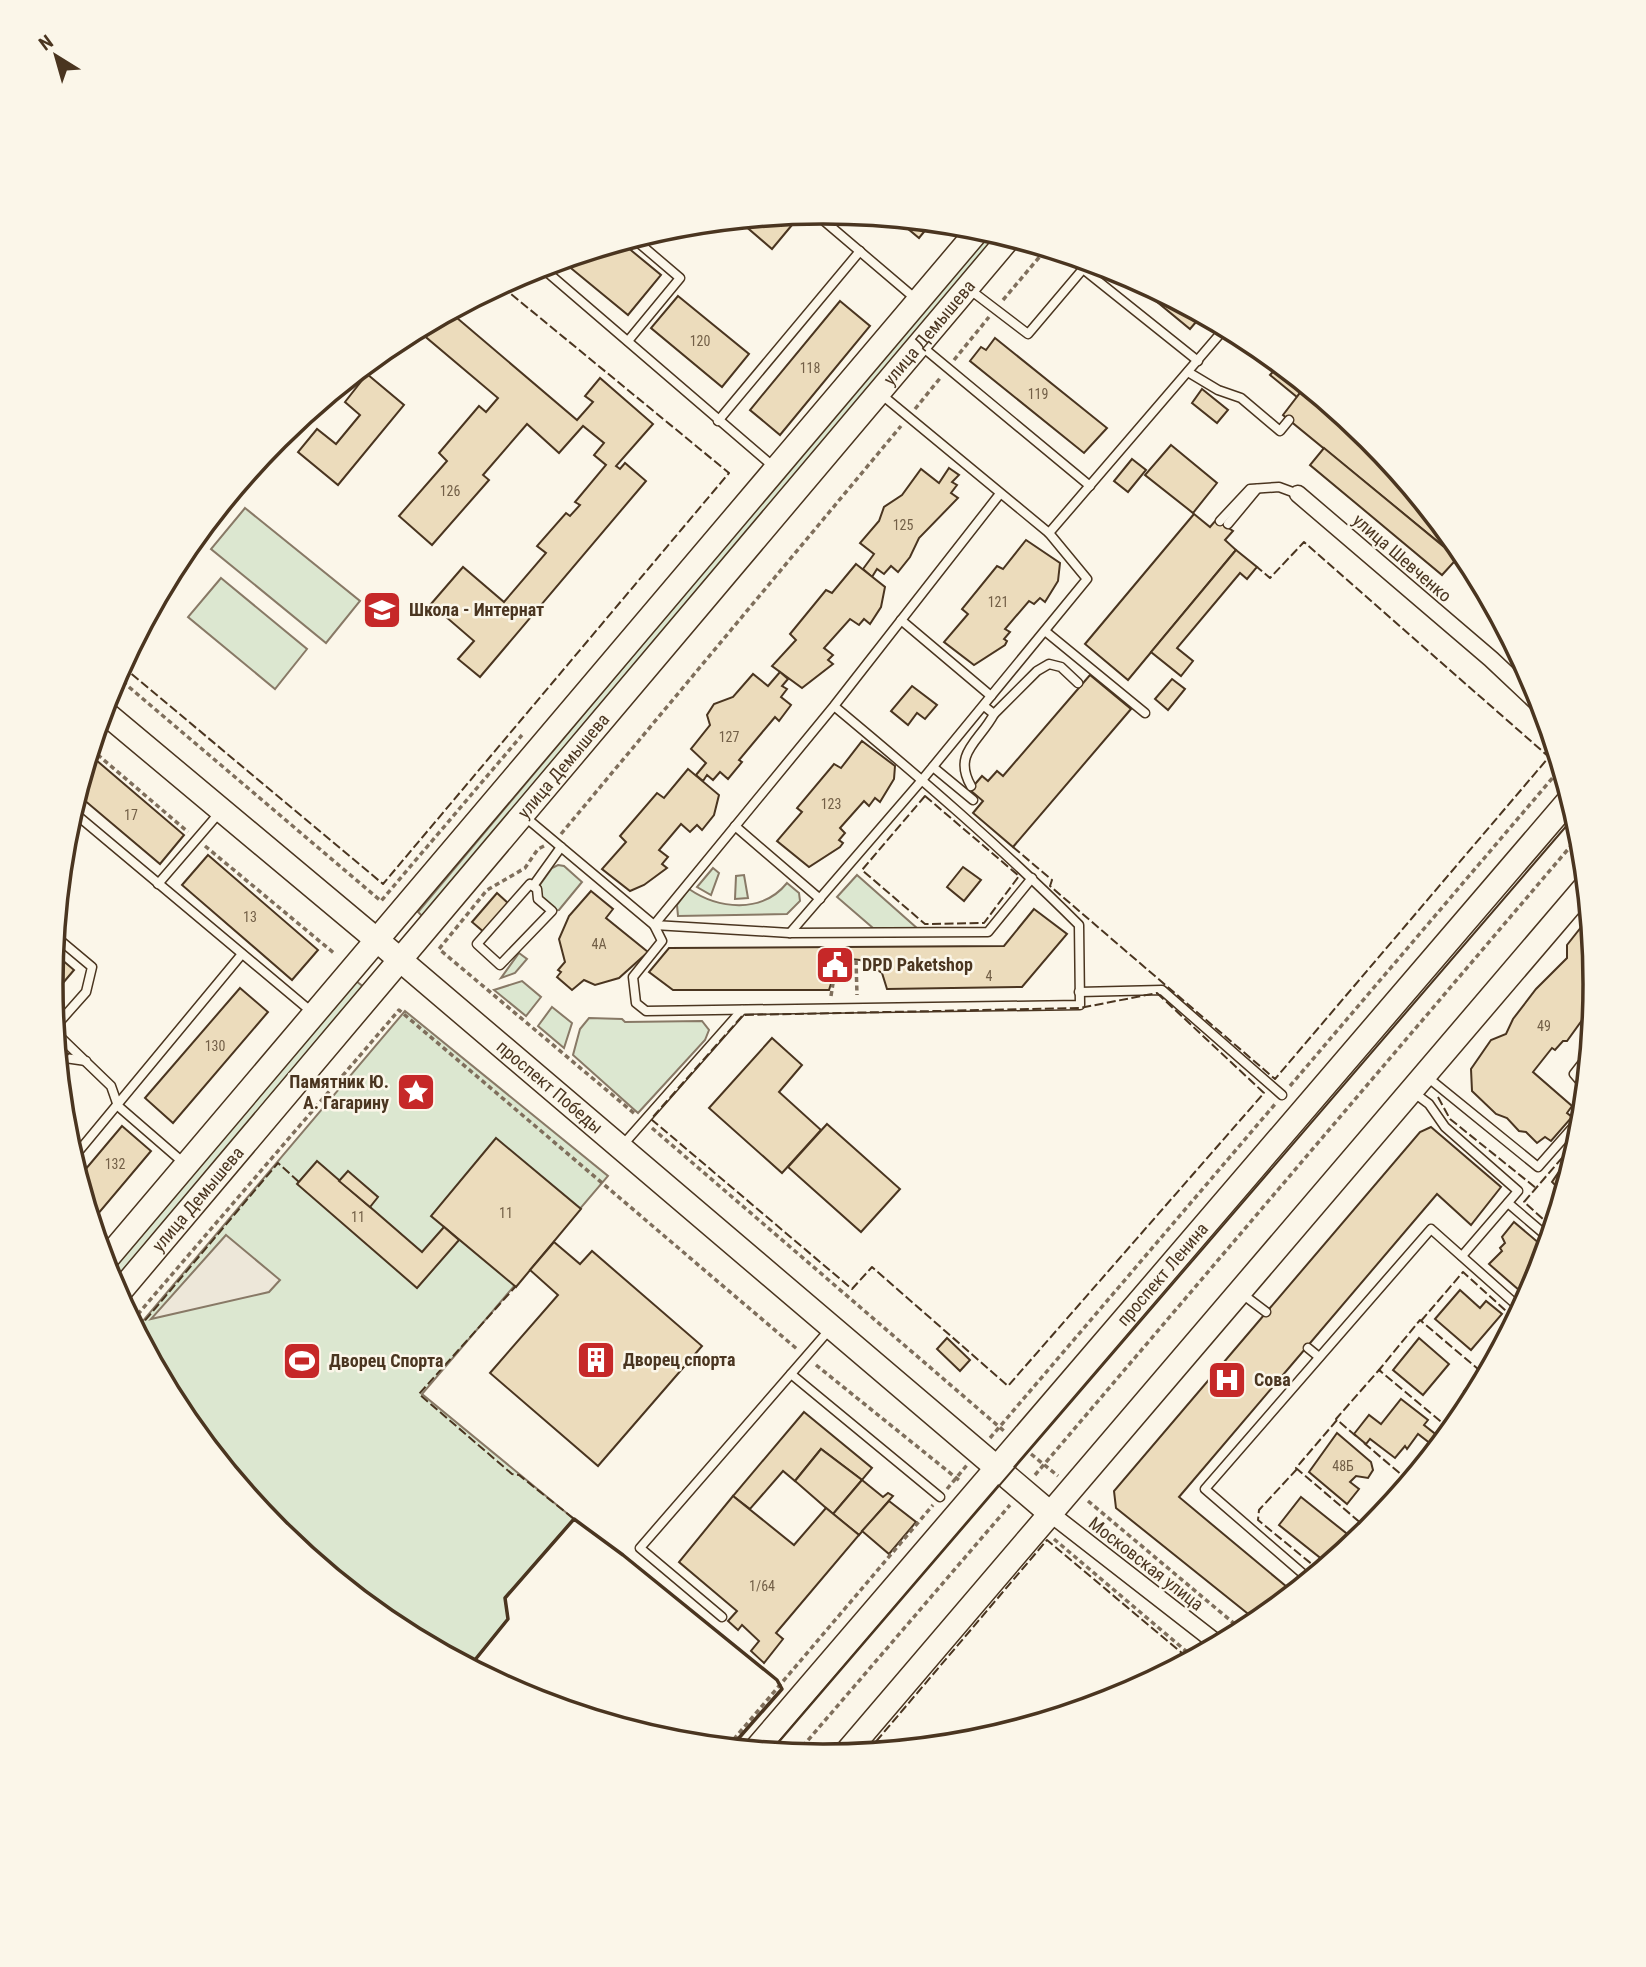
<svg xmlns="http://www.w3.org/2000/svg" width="1646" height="1967" font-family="'Roboto Condensed',sans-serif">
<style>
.green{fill:#dce7d0;stroke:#887966;stroke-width:2}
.parking{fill:#ede7d9;stroke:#887966;stroke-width:2}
.building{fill:#ecdcbc;stroke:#4a3520;stroke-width:2}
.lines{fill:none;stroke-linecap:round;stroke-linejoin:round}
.lane-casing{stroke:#4a3520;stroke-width:11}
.street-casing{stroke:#4a3520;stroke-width:19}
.secondary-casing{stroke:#4a3520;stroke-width:26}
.path{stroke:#7f6f5c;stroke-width:3.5;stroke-dasharray:5 3.5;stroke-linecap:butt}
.lane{stroke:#fbf6e9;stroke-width:8}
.street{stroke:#fbf6e9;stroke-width:16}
.secondary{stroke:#fbf6e9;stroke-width:23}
.tram{stroke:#4a3520;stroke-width:2}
.fence{stroke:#4a3520;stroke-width:2;stroke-dasharray:9 3.5;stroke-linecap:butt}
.wall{stroke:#4a3520;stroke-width:3.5}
.labels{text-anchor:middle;stroke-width:5;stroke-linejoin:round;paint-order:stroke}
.number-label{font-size:14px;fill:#725f47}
.street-label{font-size:18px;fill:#4a3520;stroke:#fbf6e9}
.poi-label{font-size:18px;font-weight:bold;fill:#4a3520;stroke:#fbf6e9;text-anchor:start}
.rim{fill:none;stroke:#4a3520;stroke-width:3.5}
</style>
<rect width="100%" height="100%" fill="#fbf6e9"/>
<g class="green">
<path d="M989,231L999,234L425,919L418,912Z"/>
<path d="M245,508L360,601L326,643L211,549Z"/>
<path d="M221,578L307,649L275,689L188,617Z"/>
<path d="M558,865L564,866L582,882L559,910L552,911L538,899L537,889L552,868Z"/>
<path d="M713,868L719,873L711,895L697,887Z"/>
<path d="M744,875L748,898L735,899L736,876Z"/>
<path d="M857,875L918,929L873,928L837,897Z"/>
<path d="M787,883L799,893L800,901L787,914L678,916L677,905L689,889C718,909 762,914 787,883Z"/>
<path d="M519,953L527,959L515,973L501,978Z"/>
<path d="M356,981L365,988L112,1284L107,1272Z"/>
<path d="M522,981L541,997L526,1016L494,990Z"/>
<path d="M552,1007L572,1023L564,1048L538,1026Z"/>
<path d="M405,1011L608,1176L422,1394L574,1519L505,1598L508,1619L470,1666L394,1625L277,1529L181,1412L136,1329Z"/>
<path d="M589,1018L622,1019L625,1022L702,1021L709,1030L705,1040L638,1113L573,1055L580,1029Z"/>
</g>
<path class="parking" d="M226,1235L280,1280L269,1292L151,1319Z"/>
<g class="building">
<path d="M802,213L772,249L743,224L747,219Z"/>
<path d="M895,218L932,222L919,238Z"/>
<path d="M621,242L661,275L628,315L561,260Z"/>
<path d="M1117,269L1119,270L1202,315L1190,329Z"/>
<path d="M678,296L749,354L722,387L651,328Z"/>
<path d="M840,301L870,326L780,435L750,410Z"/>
<path d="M450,312L577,420L593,402L585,396L600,378L653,424L616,466L620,469L625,463L646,481L480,677L458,659L474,641L431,604L463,567L504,602L546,553L537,546L566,513L570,516L580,505L575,502L606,465L594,455L604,443L583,426L559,453L527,424L483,475L489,480L432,545L399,516L447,461L439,453L479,406L486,412L498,398L421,333L430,322Z"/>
<path d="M995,338L1107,428L1084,453L970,361L981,347L986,350Z"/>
<path d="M1280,364L1306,386L1297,397L1270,375Z"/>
<path d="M367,374L404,405L338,485L298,452L317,429L336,444L360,415L345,402Z"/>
<path d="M1202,389L1228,410L1217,423L1192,403Z"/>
<path d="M1303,389L1376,446L1451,537L1443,546L1283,415Z"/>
<path d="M1171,445L1217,483L1193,513L1145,475Z"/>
<path d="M1324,448L1443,546L1451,537L1463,552L1442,575L1310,465Z"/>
<path d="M1132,459L1146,470L1128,492L1114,481Z"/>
<path d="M949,468L959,475L952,482L957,485L951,493L958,498L919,538L910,557L898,572L891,566L884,574L877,569L872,577L863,569L874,554L860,543L879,521L884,507L902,495L921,469L939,483Z"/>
<path d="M1194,514L1210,527L1216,520L1233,531L1225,540L1236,550L1128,680L1085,644Z"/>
<path d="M1026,540L1060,563L1058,581L1045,602L1040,598L1034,604L1029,601L1005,629L1010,632L1004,639L1007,641L1005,645L974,665L944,642L968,614L962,609L997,566L1003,569Z"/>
<path d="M1236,550L1257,567L1247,579L1240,573L1177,648L1193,661L1181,676L1151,652Z"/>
<path d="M856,564L885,587L881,607L870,624L864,619L859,625L850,619L824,648L833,655L828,660L833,664L802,688L772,666L796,640L790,634L826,590L832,593Z"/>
<path d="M780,672L788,679L782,686L787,689L781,697L791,705L779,721L775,717L770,723L739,760L742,762L728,779L720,772L713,780L707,775L703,781L696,775L706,763L691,749L710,725L707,715L714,704L733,697L753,674L768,686Z"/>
<path d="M1090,675L1131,709L1013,847L973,813L983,801L970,790L982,776L988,781L997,771L1003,776Z"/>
<path d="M1172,679L1185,689L1168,710L1155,699Z"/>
<path d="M912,686L937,705L925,719L917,713L908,725L891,711Z"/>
<path d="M862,741L895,766L894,779L880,802L875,798L869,806L864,801L840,828L845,833L839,840L843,843L840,847L809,867L777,841L802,812L797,808L834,764L841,768Z"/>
<path d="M89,754L184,835L160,864L77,794Z"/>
<path d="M688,769L719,795L714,815L702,830L697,825L690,832L681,824L659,850L668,857L662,864L667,868L644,885L630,891L602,869L626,842L620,836L657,793L664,798Z"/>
<path d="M208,855L318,950L292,980L182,885Z"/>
<path d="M963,867L981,880L964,901L947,887Z"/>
<path d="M591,891L613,909L606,918L648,952L619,978L595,985L584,980L572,990L557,977L561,972L558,970L565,962L559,939L569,916Z"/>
<path d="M497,893L509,904L485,933L472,922Z"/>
<path d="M1034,909L1067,934L1022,987L887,989L882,973L860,960L851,959L835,971L829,990H673L649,972L669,948L1004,946Z"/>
<path d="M1589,922L1595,984L1593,1005L1567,1041H1563L1555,1050L1552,1048L1533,1072L1572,1106L1567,1113L1572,1117L1551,1141L1545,1137L1537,1143L1526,1132L1519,1131L1507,1118L1496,1114L1472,1091L1471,1069L1491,1040L1506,1034L1513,1019L1536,989L1567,958V945L1582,926Z"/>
<path d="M54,953L74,970L52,996L51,983Z"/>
<path d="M240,988L268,1012L173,1123L145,1098Z"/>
<path d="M772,1038L802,1065L779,1092L821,1130L782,1173L709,1108Z"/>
<path d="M827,1124L900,1189L861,1232L788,1167Z"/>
<path d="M122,1126L151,1151L92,1221L79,1177Z"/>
<path d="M1431,1127L1501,1187L1471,1225L1437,1194L1179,1497L1293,1592L1257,1621L1116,1508L1114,1491L1420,1132Z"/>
<path d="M496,1138L581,1209L516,1287L431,1216Z"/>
<path d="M1573,1159L1559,1206L1553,1202L1562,1192L1552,1182L1567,1160L1570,1162Z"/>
<path d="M317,1161L422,1252L444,1227L459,1240L417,1288L297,1184Z"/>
<path d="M348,1171L378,1197L370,1207L339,1181Z"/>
<path d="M1514,1222L1546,1249L1527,1297L1489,1264L1502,1251L1500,1248L1505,1243L1502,1237Z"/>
<path d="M554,1242L580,1264L592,1251L702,1346L598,1466L490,1373L558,1295L530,1270Z"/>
<path d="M1460,1290L1480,1308L1486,1301L1502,1314L1471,1350L1435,1319Z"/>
<path d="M947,1338L970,1360L960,1371L937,1349Z"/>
<path d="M1419,1338L1449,1364L1423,1395L1393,1370Z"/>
<path d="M1479,1373L1484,1377L1473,1398L1464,1391Z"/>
<path d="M1401,1399L1428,1420L1424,1425L1443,1440L1436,1448L1418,1434L1407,1449L1405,1446L1395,1458L1370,1439L1366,1444L1354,1434L1369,1415L1381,1424Z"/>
<path d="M804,1412L872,1468L862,1480L821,1449L795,1481L783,1471L750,1509L733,1496Z"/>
<path d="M1337,1433L1371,1462L1373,1470L1368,1478L1356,1476L1350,1482L1359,1489L1347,1504L1309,1472Z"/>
<path d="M821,1449L862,1480L833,1514L795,1481Z"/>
<path d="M862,1480L883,1497L888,1493L893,1496L859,1535L833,1514Z"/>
<path d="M733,1496L794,1545L826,1508L859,1535L776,1633L783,1639L764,1663L751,1651L759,1641L742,1625L738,1630L728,1621L737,1611L679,1562Z"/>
<path d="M1301,1497L1351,1537L1328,1564L1279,1525Z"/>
<path d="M889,1501L916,1522L889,1554L862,1531Z"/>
</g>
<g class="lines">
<g class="lane-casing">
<g id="lane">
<path d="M831,212L823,220L917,300"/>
<path d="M540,266L775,468"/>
<path d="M969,289L1028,334L1083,269L1198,361"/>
<path d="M628,341L680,278L633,238"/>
<path d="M920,345L1090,486"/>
<path d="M1188,372L1218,390L1241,398L1280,431L1289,420"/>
<path d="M1309,394L1312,391"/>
<path d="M718,421L860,251"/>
<path d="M1220,521L1250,489L1279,487L1298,494"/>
<path d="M1228,524L1257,489"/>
<path d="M1049,533L1226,327"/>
<path d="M901,620L991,696"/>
<path d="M1045,631L1145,713"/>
<path d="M834,706C918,776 1001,847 1079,925L1080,1005L646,1011L636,1003L633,977L662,941L654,925L834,706L999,495"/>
<path d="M994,714L1037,671L1049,664L1061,667L1078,683"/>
<path d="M933,767L973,800"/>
<path d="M971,786C952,753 980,741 994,714L984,706"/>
<path d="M72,811L313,1013"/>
<path d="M524,816L654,925L790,933L988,932L1032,878"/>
<path d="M735,826L820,899"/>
<path d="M158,884L220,812"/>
<path d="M530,884L537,889L538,899L552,911L500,965L477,944Z"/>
<path d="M533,886L561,847"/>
<path d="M790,933L922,780L1087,579L1049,533L882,395"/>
<path d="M1079,992L1162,990L1282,1095"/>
<path d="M55,1027L86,992L92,967L55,936"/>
<path d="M56,1033L111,1086L118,1106L185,1164"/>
<path d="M58,1057L86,1061"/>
<path d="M1426,1076L1538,1167L1582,1117"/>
<path d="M1585,1087L1574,1074L1588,1056"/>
<path d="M1413,1092L1429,1104L1445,1127L1518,1191L1462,1256"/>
<path d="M621,1147L742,1010"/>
<path d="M73,1158L242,954"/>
<path d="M1508,1203L1549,1238"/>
<path d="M1241,1293L1266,1312"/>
<path d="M1308,1348L1319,1357"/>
<path d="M791,1374L940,1497"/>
<path d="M1309,1579L1205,1489L1431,1229L1521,1309"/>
<path d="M722,1617L640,1548L830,1329"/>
</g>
</g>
<g class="street-casing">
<g id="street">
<path d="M1298,494L1491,659L1543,708"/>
<path d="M1051,1514L1218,1644"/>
</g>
</g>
<g class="secondary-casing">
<g id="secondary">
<path id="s1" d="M103,711L378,941L1051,1514"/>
<path d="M104,1262L980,228"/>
<path id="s2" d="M118,1294L1010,237"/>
<path id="s3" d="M756,1749L1570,799"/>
<path d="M846,1753L1586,886"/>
</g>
</g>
<g class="path">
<path d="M1003,300L1047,248"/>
<path d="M954,360L989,317"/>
<path d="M915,409L941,377"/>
<path d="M116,676L381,901L522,735"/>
<path d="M91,749L188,832"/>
<path d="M561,834L901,426"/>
<path d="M205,846L335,954"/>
<path d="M544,846L538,849L525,868L487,890L439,949L635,1114"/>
<path d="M856,960L857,995"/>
<path d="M831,996L834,977L843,964"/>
<path d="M1290,1086L1561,768"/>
<path d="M652,1128L1004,1431"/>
<path d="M132,1321L399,1010L797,1349"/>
<path d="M816,1365L960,1481"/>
<path d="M990,1438L1276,1103"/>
<path d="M1031,1454L1058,1476"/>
<path d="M1035,1475L1581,834"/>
<path d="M947,1489L967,1465"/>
<path d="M1088,1501L1243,1631"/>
<path d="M1054,1539L1193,1657"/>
<path d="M728,1746L933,1505"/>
<path d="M797,1753L1010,1505"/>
</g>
<use href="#lane" class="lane"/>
<use href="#street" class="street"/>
<use href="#secondary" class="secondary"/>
<path class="tram" d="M771,1751L1575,816"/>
<g class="fence">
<path d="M122,666L383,884L729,473L500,285"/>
<path d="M925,796L1019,876L984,923L925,924L862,870Z"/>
<path d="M1013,847L1052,880L1050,886L1275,1079L1549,757L1304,542L1270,578L1257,567"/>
<path d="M1157,993L1264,1093L1008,1386L872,1267L852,1289L651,1119L743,1015L1080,1008Z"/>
<path d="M57,1046L68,1054L59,1065"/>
<path d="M1438,1097L1450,1119L1536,1188"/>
<path d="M1552,1227L1524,1202L1580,1137"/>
<path d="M1421,1321L1463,1272L1515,1319"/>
<path d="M137,1330L278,1163L299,1182"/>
<path d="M1381,1371L1379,1370L1420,1320L1485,1375"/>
<path d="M1337,1420L1296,1468L1369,1530"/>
<path d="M1356,1436L1336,1419L1379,1370L1451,1430"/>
<path d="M1364,1443L1409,1481"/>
<path d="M1297,1469L1259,1510L1258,1520L1319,1570"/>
<path d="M470,1666L508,1619L505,1598L574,1519L519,1475L512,1474L419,1394L516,1286"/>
<path d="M868,1751L1047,1540L1189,1659"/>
</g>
<path class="wall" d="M470,1666L508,1619L505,1598L574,1519L623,1555L777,1680L782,1689L731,1747"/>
</g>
<defs>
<g id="school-square" transform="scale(2.0125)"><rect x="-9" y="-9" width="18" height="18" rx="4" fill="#c62828" stroke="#fbf6e9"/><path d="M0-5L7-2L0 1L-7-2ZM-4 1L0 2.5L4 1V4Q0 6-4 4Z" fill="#fff"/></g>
<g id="civic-square" transform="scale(2.0125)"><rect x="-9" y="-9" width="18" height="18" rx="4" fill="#c62828" stroke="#fbf6e9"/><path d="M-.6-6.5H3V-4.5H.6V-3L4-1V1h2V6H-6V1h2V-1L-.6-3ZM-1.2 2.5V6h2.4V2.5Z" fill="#fff"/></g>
<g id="sight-square" transform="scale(2.0125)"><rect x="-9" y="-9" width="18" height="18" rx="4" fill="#c62828" stroke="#fbf6e9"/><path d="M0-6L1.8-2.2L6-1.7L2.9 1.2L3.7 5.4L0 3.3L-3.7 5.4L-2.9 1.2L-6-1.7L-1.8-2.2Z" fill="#fff"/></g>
<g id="building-square" transform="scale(2.0125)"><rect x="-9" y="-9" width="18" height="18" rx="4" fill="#c62828" stroke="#fbf6e9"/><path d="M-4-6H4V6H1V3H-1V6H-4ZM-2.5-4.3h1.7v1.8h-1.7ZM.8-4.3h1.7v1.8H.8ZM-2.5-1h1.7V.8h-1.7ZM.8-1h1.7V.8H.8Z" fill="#fff"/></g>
<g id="stadium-square" transform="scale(2.0125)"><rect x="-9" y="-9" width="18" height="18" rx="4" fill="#c62828" stroke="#fbf6e9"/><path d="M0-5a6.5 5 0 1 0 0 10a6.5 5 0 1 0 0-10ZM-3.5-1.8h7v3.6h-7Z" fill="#fff"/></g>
<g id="hospital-square" transform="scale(2.0125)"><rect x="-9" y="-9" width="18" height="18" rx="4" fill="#c62828" stroke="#fbf6e9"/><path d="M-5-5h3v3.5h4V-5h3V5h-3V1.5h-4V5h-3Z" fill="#fff"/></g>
</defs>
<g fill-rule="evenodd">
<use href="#school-square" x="382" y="610"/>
<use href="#civic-square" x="835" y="965"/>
<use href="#sight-square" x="416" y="1092"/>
<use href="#building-square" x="596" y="1360"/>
<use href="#stadium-square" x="302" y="1361"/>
<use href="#hospital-square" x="1227" y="1380"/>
</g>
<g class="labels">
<g class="number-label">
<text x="700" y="346">120</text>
<text x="810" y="373">118</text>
<text x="1038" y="399">119</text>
<text x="450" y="496">126</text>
<text x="903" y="530">125</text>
<text x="998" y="607">121</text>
<text x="729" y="742">127</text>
<text x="831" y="809">123</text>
<text x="131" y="820">17</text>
<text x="250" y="922">13</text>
<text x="599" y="949">4А</text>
<text x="989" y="981">4</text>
<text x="1544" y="1031">49</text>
<text x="215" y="1051">130</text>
<text x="115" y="1169">132</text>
<text x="506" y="1218">11</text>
<text x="358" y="1222">11</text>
<text x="1343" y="1471">48Б</text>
<text x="762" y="1591">1/64</text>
</g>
<g class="street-label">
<text dy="6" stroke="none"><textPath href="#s2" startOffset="1258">улица Демышева</textPath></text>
<text transform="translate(1402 558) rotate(41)" y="6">улица Шевченко</text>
<text dy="6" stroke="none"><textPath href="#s2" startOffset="691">улица Демышева</textPath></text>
<text dy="6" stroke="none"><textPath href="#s1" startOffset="584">проспект Победы</textPath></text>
<text dy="6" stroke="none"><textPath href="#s2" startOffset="124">улица Демышева</textPath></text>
<text dy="6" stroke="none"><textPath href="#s3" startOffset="625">проспект Ленина</textPath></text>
<text transform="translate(1146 1564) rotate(38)" y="6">Московская улица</text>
</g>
<g class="poi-label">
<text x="409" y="616">Школа - Интернат</text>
<text x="862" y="971">DPD Paketshop</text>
<text x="389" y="1088" text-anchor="end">Памятник Ю.<tspan x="389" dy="21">А. Гагарину</tspan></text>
<text x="623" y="1366">Дворец спорта</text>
<text x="329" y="1367">Дворец Спорта</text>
<text x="1254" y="1386">Сова</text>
</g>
</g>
<path d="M0 0H1646V1967H0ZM63 984a760 760 0 1 1 1520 0a760 760 0 1 1-1520 0Z" fill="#fbf6e9" fill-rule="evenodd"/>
<path class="rim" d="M63 984a760 760 0 1 1 1520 0a760 760 0 1 1-1520 0Z"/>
<g transform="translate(56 56) rotate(323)" stroke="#fbf6e9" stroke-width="5" paint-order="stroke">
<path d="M0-5L12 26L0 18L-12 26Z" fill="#4a3520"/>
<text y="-10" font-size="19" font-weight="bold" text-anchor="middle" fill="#4a3520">N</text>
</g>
</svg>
